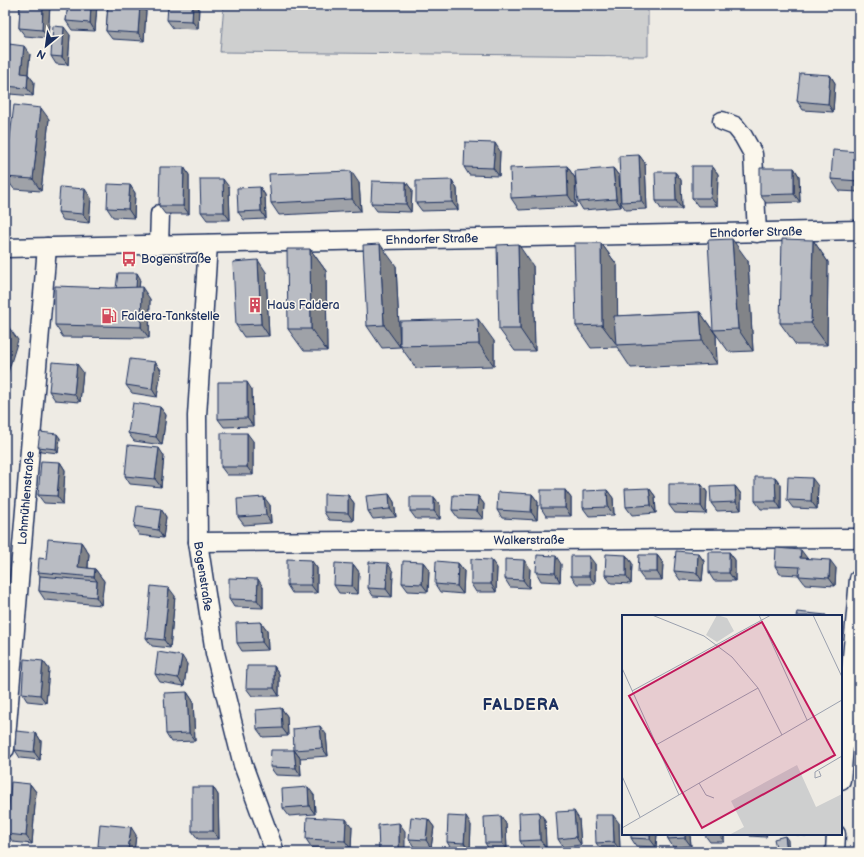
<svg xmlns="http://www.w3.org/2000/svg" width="864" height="857" font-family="'Balsamiq Sans',sans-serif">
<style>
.green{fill:#cecfcf;stroke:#747f96}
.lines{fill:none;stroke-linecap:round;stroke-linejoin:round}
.minor-casing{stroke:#1b2f5e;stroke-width:21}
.minor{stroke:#fbf7ec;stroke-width:18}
.wall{fill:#9fa2a8;stroke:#1b2f5e}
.shaded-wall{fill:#828488;stroke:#1b2f5e}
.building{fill:#b9bcc3;stroke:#1b2f5e}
.labels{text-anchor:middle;stroke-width:3;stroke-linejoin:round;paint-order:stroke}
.street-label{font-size:12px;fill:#1b2f5e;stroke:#fbf7ec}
.poi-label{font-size:12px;fill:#1b2f5e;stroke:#fbf7ec;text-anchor:start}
.district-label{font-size:16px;font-weight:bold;letter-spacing:1px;fill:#1b2f5e;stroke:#fbf7ec}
.inset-road{fill:none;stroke:#9aa0ae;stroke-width:1}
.view{fill:#c2185b;fill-opacity:0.15;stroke:#c2185b;stroke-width:2}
.inset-edge{fill:none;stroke:#1b2f5e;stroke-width:2}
</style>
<rect width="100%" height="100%" fill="#eeebe4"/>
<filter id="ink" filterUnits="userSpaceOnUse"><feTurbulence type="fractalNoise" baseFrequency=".025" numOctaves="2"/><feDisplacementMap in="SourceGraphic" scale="8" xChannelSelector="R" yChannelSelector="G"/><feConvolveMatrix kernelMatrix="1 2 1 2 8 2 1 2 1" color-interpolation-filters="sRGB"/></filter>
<g filter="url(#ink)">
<path class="green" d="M224,5H648V56L220,52Z"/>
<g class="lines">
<g class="minor-casing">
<g id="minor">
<path d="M722,121L735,126L743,136L753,154L757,233"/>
<path id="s1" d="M208,244L197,416L198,542L215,653L243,765L275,852"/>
<path d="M159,245L160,214"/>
<path id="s2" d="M5,248L859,230"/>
<path id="s3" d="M198,542L859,538"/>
<path id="s4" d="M5,749L47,247"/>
<path d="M841,780L859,579"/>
<path d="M835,852L836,834"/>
</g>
</g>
<use href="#minor" class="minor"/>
</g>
<g class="wall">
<path d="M20,5H50L48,38L25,36L19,28Z"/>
<path d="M68,5H97L95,31L72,30L66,21Z"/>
<path d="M108,5H141L146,11L144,41L112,39L106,31Z"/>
<path d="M199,5L198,29L173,28L167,20Z"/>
<path d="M70,35L68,65L56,64L51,56Z"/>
<path d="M30,54L28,74L34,82L33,96L10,94L8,112H5V73H6Z"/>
<path d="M830,75L835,83L833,112L803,110L797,101Z"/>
<path d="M49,119L41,191L14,189L5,177Z"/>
<path d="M500,151L499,176L469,175L464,167Z"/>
<path d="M859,152V192L839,191L831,179Z"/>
<path d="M639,155L645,163L647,209L626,210L621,203V207L583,210L578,202L613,168L619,176L620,193Z"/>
<path d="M567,166L575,178L576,207L519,210L511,198Z"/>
<path d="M712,166L718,174L717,206H698L692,198Z"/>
<path d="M184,167L189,175V214H165L159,206Z"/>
<path d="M794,168L799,176L800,202L766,203L760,195Z"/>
<path d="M675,172L681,180L682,209H661L656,201Z"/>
<path d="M452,180L457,189L458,210L422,211L416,203Z"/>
<path d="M406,182L412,190L411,212L377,211L371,203Z"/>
<path d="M359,183L361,211L279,215L271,203Z"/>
<path d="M130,185L135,193L134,218L113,217L107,208Z"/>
<path d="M229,187L230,220H207L201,212Z"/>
<path d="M260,187L265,195L266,219L244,220L238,212Z"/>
<path d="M91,198L89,223L63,220L58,212Z"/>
<path d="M813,240L828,262L827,345H796L780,323Z"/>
<path d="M601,243L617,265V316L700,312L716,335L717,364L631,368L617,347L591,348L576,326Z"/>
<path d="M310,249L326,271L327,351H304L288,329Z"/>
<path d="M748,261L753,351L729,352L713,330Z"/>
<path d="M396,266L400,347L382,348L367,326Z"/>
<path d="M533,266L535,351H515L499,329Z"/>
<path d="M266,272L269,336L244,337L236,325Z"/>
<path d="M140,278L139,288L150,299L149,338L63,337L55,325L116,288Z"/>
<path d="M494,341V366L416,368L400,346Z"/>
<path d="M155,362L161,370L157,397L132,393L126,385Z"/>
<path d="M83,372L80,402L55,400L49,391Z"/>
<path d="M252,390L253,426L224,427L218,419Z"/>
<path d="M160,407L166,415L162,445L134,441L128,433Z"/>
<path d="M60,438L58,453L41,451L38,447Z"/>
<path d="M253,441V475H227L221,467Z"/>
<path d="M164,456L161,487L130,484L125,476Z"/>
<path d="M60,462L65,470L63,504L44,503L38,495Z"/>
<path d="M775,477L781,485V509H761L755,501Z"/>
<path d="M701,484L707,492L706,514L675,513L669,505Z"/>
<path d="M735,486L741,494V510L717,511L711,503Z"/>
<path d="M818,486L817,509L793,508L787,500Z"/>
<path d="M649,488L655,496L656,513L632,515L626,507Z"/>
<path d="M565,490L571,498V516H546L541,508Z"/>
<path d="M607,490L613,498L614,515L589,516L583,508Z"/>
<path d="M389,494L394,502L396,517L373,519L368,511Z"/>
<path d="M532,494L538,502L537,520L502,518L497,510Z"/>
<path d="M348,495L354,503L353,521L329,520L324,512Z"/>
<path d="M478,496L484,504L483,519L458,518L452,510Z"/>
<path d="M434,497L440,505V519H416L410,511Z"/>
<path d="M270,505L271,523L244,525L238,517Z"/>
<path d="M161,509L166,517L163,538L139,535L134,526Z"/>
<path d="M81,542L89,554L88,568L95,569L104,581L101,605L45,600L39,591L40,576L38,572L46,559Z"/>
<path d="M729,552L735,560V581H714L709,573Z"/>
<path d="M698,553L704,561L702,581L680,580L674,571Z"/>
<path d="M626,555L632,563L631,584L611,583L605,575Z"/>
<path d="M657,555L663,563L662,580H644L638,572Z"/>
<path d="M807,558L806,559L836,568L835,586L805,584L799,576V575L780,574L775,566Z"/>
<path d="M311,560L317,568V593H292L287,585Z"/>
<path d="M491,560L497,568L496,592H476L471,584Z"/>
<path d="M423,562L429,570L428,592L408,591L402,583Z"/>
<path d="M458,563L464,571L463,594L440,592L435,584Z"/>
<path d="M353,564L359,572L358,594L339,593L334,585Z"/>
<path d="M561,564L560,582L541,581L536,572Z"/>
<path d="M595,564V584H577L571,576Z"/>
<path d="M530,568L529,588L510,587L505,579Z"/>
<path d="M393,572L392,597L373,596L368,588Z"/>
<path d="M263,587V608L234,607L229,599Z"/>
<path d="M175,596L170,648L152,646L146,638Z"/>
<path d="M261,622L267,630L268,650L242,651L237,643Z"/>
<path d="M43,661L49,669L46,703L27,701L22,693Z"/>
<path d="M187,664L184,686L160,682L155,674Z"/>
<path d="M274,666L279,674V696H252L246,688Z"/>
<path d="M187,692L193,701L195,741L171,742L166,734Z"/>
<path d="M281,708L287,716L288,736L263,737L257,729Z"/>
<path d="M36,733L41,741L40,760L20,758L15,750Z"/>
<path d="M326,734L328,756L300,758L294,750Z"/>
<path d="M294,750L300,758L301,776L276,775L270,767Z"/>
<path d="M30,784L36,792L32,844L13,842L7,834Z"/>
<path d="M213,787L218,795L219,839H198L192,831Z"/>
<path d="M314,795L315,814L289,816L283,808Z"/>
<path d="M539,812L545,820L546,848L525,849L520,841Z"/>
<path d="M501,816L506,824L507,851H490L485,843Z"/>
<path d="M428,819L434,827L431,848L414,847L409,839Z"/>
<path d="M579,819L581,845L563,847L558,839Z"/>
<path d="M859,820V852L855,846Z"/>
<path d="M619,823L620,850L602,851L596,843Z"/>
<path d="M471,825L470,851L452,850L447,842Z"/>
<path d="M352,827L351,849L312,848L306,839Z"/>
<path d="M657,834L656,847L636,846L631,838Z"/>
<path d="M667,834H690L691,846L673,847L668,839Z"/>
<path d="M704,834H724V842H710Z"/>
<path d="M749,834H767L766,837L750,836Z"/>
<path d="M792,834H806V836Z"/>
<path d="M136,835L134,852H102L98,846Z"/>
</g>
<g class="shaded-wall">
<path d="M5,5H9L5,37Z"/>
<path d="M43,5H50L48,38L42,30Z"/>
<path d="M91,5H97L95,31L90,23Z"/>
<path d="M140,5H141L146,11L144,41L138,33Z"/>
<path d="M193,5H199L198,29L192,21Z"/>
<path d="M64,27L70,35L68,65L62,57Z"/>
<path d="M24,46L30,54L27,81L21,73Z"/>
<path d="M28,74L34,82L33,96L27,88Z"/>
<path d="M830,75L835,83L833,112L828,104Z"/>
<path d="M5,86L10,94L8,112L5,107Z"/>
<path d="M41,108L49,119L41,191L33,179Z"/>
<path d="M495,143L500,151L499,176L493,168Z"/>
<path d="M639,155L645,163L647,209L641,201Z"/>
<path d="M567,166L575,178L576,207L568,195Z"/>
<path d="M712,166L718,174L717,206L711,198Z"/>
<path d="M184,167L189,175V214L183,206Z"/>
<path d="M613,168L619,176L621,207L616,199Z"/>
<path d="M794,168L799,176L800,202L794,194Z"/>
<path d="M351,171L359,183L361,211L352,199Z"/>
<path d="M675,172L681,180L682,209L676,201Z"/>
<path d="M223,179L229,187L230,220L224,212Z"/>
<path d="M452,180L457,189L458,210L452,202Z"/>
<path d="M406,182L412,190L411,212L406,204Z"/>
<path d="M130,185L135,193L134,218L128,209Z"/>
<path d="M260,187L265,195L266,219L261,211Z"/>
<path d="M85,189L91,198L89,223L83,214Z"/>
<path d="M5,194L8,198L7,220L5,217Z"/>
<path d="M732,239L748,261L753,351L738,329Z"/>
<path d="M813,240L828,262L827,345L811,323Z"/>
<path d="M601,243L617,265L618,345H617L602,325Z"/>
<path d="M380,244L396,266L400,347L384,325Z"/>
<path d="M518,244L533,266L535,351L520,329Z"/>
<path d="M310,249L326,271L327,351L311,329Z"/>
<path d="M258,260L266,272L269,336L261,324Z"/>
<path d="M137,273L140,278L138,299L135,295Z"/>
<path d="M142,287L150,299L149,338L141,327Z"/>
<path d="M700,312L716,335L717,364L702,341Z"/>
<path d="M478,319L494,341V366L479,344Z"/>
<path d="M5,322L18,340L6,379L5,378Z"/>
<path d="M155,362L161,370L157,397L152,389Z"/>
<path d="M77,364L83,372L80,402L74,394Z"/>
<path d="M247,382L252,390L253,426L247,418Z"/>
<path d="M160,407L166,415L162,445L156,437Z"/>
<path d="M247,433L253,441V475L247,467Z"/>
<path d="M57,434L60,438L58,453L56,449Z"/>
<path d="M159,448L164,456L161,487L155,479Z"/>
<path d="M60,462L65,470L63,504L57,496Z"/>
<path d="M775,477L781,485V509L776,501Z"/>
<path d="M812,478L818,486L817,509L811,501Z"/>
<path d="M701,484L707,492L706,514L701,506Z"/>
<path d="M735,486L741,494V510L736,502Z"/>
<path d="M649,488L655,496L656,513L651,505Z"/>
<path d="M565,490L571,498V516L565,508Z"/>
<path d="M607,490L613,498L614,515L608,507Z"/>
<path d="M389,494L394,502L396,517L390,509Z"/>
<path d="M532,494L538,502L537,520L531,512Z"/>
<path d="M348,495L354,503L353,521L348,513Z"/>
<path d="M478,496L484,504L483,519L477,511Z"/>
<path d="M264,497L270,505L271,523L266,515Z"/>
<path d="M434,497L440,505V519L434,511Z"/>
<path d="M161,509L166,517L163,538L158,530Z"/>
<path d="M81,542L89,554L87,576L78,567Z"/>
<path d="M801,550L807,558L806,566L800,558Z"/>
<path d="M729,552L735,560V581L729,573Z"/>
<path d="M698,553L704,561L702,581L697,573Z"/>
<path d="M626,555L632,563L631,584L626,576Z"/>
<path d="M657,555L663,563L662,580L657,572Z"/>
<path d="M556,556L561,564L560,582L555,573Z"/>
<path d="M589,556L595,564V584L589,576Z"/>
<path d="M311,560L317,568V593L311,585Z"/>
<path d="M491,560L497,568L496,592L491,584Z"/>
<path d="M524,560L530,568L529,588L523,580Z"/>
<path d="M830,560L836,568L835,586L829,578Z"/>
<path d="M423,562L429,570L428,592L422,584Z"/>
<path d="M388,563L393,572L392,597L386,589Z"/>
<path d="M458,563L464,571L463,594L457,586Z"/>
<path d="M353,564L359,572L358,594L352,586Z"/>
<path d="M95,569L104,581L101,605L96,597L97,581L94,577Z"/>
<path d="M258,579L263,587V608L257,600Z"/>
<path d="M169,588L175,596L170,648L164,640Z"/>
<path d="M261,622L267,630L268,650L262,642Z"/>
<path d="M182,656L187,664L184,686L178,678Z"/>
<path d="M43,661L49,669L46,703L40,695Z"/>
<path d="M274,666L279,674V696L274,688Z"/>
<path d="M187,692L193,701L195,741L189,733Z"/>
<path d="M281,708L287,716L288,736L282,728Z"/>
<path d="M320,726L326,734L328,756L322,748Z"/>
<path d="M36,733L41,741L40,760L34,752Z"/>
<path d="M294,750L300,758L301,776L296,768Z"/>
<path d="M30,784L36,792L32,844L26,836Z"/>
<path d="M213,787L218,795L219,839L213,831Z"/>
<path d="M308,787L314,795L315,814L309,806Z"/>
<path d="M574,811L579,819L581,845L576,837Z"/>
<path d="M539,812L545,820L546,848L540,840Z"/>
<path d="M613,815L619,823L620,850L614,842Z"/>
<path d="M501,816L506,824L507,851L502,843Z"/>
<path d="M466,817L471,825L470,851L464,843Z"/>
<path d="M346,819L352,827L351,849L345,841Z"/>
<path d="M428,819L434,827L431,848L426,840Z"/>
<path d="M399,823L405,831V852H399Z"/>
<path d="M131,827L136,835L134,852H129L128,850Z"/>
<path d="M650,834H657L656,847L650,839Z"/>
<path d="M685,834H690L691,846L685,838Z"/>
<path d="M719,834H724V842Z"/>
<path d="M785,836L788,840L789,852H787Z"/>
</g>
<g class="building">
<path d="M20,5H43L42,30L19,28Z"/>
<path d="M68,5H91L90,23L66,21Z"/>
<path d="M108,5H140L138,33L106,31Z"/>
<path d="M168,5H193L192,21L167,20Z"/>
<path d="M53,26L64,27L62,57L51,56Z"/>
<path d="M9,44L24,46L21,73L28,74L27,88L5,86V73H6Z"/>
<path d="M800,73L830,75L828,104L797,101Z"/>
<path d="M14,105L41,108L33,179L5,177Z"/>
<path d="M465,142L495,143L493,168L464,167Z"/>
<path d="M833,150L859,152V181L831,179Z"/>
<path d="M639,155L641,201L621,202L619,156Z"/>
<path d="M567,166L568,195L511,198L510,168Z"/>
<path d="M692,166H712L711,198H692Z"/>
<path d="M160,167H184L183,206H159Z"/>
<path d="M613,168L616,199L578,202L575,171Z"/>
<path d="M760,168H794V194L760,195Z"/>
<path d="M351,171L352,199L271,203L269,174Z"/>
<path d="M655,172H675L676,201H656Z"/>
<path d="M200,179H223L224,212H201Z"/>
<path d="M452,180V202L416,203V181Z"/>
<path d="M372,181L406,182V204L371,203Z"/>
<path d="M108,184L130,185L128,209L107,208Z"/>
<path d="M60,187L85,189L83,214L58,212Z"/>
<path d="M260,187L261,211L238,212L237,188Z"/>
<path d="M732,239L738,329L713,330L708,240Z"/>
<path d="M782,239L813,240L811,323H780Z"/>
<path d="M574,243H601L602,325L576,326Z"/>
<path d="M380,244L384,325L367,326L363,245Z"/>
<path d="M518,244L520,329H499L497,245Z"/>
<path d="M287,249H310L311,329H288Z"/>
<path d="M258,260L261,324L236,325L233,262Z"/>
<path d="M118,273H137L136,288H116Z"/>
<path d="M55,286L110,288L142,287L141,327L55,325Z"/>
<path d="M700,312L702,341L616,345L614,316Z"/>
<path d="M478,319L479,344L400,346V321Z"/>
<path d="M130,359L155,362L152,389L126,385Z"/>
<path d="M52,362L77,364L74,394L49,391Z"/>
<path d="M218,382H247V418L218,419Z"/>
<path d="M133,403L160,407L156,437L128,433Z"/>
<path d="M40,432L57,434L56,449L38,447Z"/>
<rect x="221" y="433" width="26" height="34"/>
<path d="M128,445L159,448L155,479L125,476Z"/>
<path d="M41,461L60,462L57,496L38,495Z"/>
<path d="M755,477H775L776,501H755Z"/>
<path d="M788,477L812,478L811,501L787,500Z"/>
<path d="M669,484H701V506L669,505Z"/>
<path d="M735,486L736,502L711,503L710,487Z"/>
<path d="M649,488L651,505L626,507L625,489Z"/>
<rect x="541" y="490" width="24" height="18"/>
<path d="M607,490L608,507L583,508V491Z"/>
<path d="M498,492L532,494L531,512L497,510Z"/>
<path d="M324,494L348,495V513L324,512Z"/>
<path d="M389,494L390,509L368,511L366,496Z"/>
<path d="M453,495L478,496L477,511L452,510Z"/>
<path d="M264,497L266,515L238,517L237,499Z"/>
<rect x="410" y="497" width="24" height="14"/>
<path d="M137,506L161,509L158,530L134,526Z"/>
<path d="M48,539L81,542L78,567L95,569L94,577L38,572L39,558L46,559Z"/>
<path d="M776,548L801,550L800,558L830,560L829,578L799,576L800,567L775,566Z"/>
<path d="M676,551L698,553L697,573L674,571Z"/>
<rect x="709" y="552" width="20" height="21"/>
<path d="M606,554L626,555V576L605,575Z"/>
<path d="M537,555L556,556L555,573L536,572Z"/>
<path d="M639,555H657V572H638Z"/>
<rect x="571" y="556" width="18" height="20"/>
<path d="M287,559L311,560V585H287Z"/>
<path d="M471,559L491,560V584H471Z"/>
<path d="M505,559L524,560L523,580L505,579Z"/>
<path d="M403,561L423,562L422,584L402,583Z"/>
<path d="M436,561L458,563L457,586L435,584Z"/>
<path d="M369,562L388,563L386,589L368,588Z"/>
<path d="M335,563L353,564L352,586L334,585Z"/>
<path d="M40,576L97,581L96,597L39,591Z"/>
<path d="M229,578L258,579L257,600L229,599Z"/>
<path d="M151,586L169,588L164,640L146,638Z"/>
<path d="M797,612L826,615V616H796Z"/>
<path d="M261,622L262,642L237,643L236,623Z"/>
<path d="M158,652L182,656L178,678L155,674Z"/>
<path d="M24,659L43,661L40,695L22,693Z"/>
<path d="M247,666H274V688H246Z"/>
<path d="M187,692L189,733L166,734L164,693Z"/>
<path d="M281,708L282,728L257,729L256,710Z"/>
<path d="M320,726L322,748L294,750L293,729Z"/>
<path d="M16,731L36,733L34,752L15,750Z"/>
<path d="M271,750H294L296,768L270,767Z"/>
<path d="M859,780V795L858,794Z"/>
<path d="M11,782L30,784L26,836L7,834Z"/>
<rect x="192" y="787" width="21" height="44"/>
<path d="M308,787L309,806L283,808L282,789Z"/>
<path d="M574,811L576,837L558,839L556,812Z"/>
<path d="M539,812L540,840L520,841L519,813Z"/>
<path d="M595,815H613L614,842L596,843Z"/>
<path d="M448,816L466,817L464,843L447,842Z"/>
<path d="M501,816L502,843H485L484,817Z"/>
<path d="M307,817L346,819L345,841L306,839Z"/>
<path d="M411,817L428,819L426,840L409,839Z"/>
<path d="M857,820H859V846H855Z"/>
<path d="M399,823V852H379L378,825Z"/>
<path d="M100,824L131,827L128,850L98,846Z"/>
<path d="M631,834H650V839L631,838Z"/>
<path d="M667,834H685V838L668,839Z"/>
<path d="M785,836L787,852L777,851L774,839Z"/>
</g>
</g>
<defs>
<g id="bus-bare" transform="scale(1.2)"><path d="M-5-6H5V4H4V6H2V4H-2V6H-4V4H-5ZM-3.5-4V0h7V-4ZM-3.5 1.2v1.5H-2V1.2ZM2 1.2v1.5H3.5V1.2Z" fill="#d1495b" stroke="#fbf7ec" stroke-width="2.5" paint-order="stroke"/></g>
<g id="building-bare" transform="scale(1.2)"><path d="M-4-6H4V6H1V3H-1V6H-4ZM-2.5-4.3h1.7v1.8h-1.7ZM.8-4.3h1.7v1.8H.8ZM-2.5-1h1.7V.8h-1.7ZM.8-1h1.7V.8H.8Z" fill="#d1495b" stroke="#fbf7ec" stroke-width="2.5" paint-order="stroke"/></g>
<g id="fuel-bare" transform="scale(1.2)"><path d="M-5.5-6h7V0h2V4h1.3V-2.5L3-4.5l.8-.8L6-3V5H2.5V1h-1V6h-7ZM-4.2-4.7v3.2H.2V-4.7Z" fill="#d1495b" stroke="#fbf7ec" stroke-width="2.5" paint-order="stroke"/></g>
</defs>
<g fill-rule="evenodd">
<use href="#bus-bare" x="129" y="259"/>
<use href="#building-bare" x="255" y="305"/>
<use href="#fuel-bare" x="109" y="316"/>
</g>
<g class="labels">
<g class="street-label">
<text dy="4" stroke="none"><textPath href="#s2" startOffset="751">Ehndorfer Straße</textPath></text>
<text dy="4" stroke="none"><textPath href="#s2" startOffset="427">Ehndorfer Straße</textPath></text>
<text dy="4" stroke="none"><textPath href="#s4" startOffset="252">Lohmühlenstraße</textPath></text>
<text dy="4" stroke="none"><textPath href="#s3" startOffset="331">Walkerstraße</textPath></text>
<text dy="4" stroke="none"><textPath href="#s1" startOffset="333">Bogenstraße</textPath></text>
</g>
<g class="poi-label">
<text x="141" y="263">Bogenstraße</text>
<text x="267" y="309">Haus Faldera</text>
<text x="121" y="320">Faldera-Tankstelle</text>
</g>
<g class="district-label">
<text x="521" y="710">FALDERA</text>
</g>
</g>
<g transform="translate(622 615)">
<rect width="220" height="220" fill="#eeebe4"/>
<path d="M95,0L105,3L112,16L95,27L84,20ZM175,150L194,192L220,179V220H107L122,212L109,186Z" fill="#cecfcf"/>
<path class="inset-road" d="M30,0L82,21L110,42L136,73L160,120M137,0L185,105M191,0L220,62M0,53L57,180M10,76L149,0M34,130L136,73M197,156L199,161L193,163V157L220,141M0,161L18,202M77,168L84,180L92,183M0,213L220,85"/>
<path class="view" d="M140,7L213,140L80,213L7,81Z"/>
<rect width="220" height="220" class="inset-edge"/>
</g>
<rect width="864" height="857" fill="none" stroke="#fbf7ec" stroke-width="20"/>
<rect x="10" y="10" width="844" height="837" fill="none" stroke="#1b2f5e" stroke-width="1.5" filter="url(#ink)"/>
<g transform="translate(46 46) rotate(209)" stroke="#fbf7ec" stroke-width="3" paint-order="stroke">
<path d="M0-3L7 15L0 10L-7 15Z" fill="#1b2f5e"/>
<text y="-6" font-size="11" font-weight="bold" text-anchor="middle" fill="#1b2f5e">N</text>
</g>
</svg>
